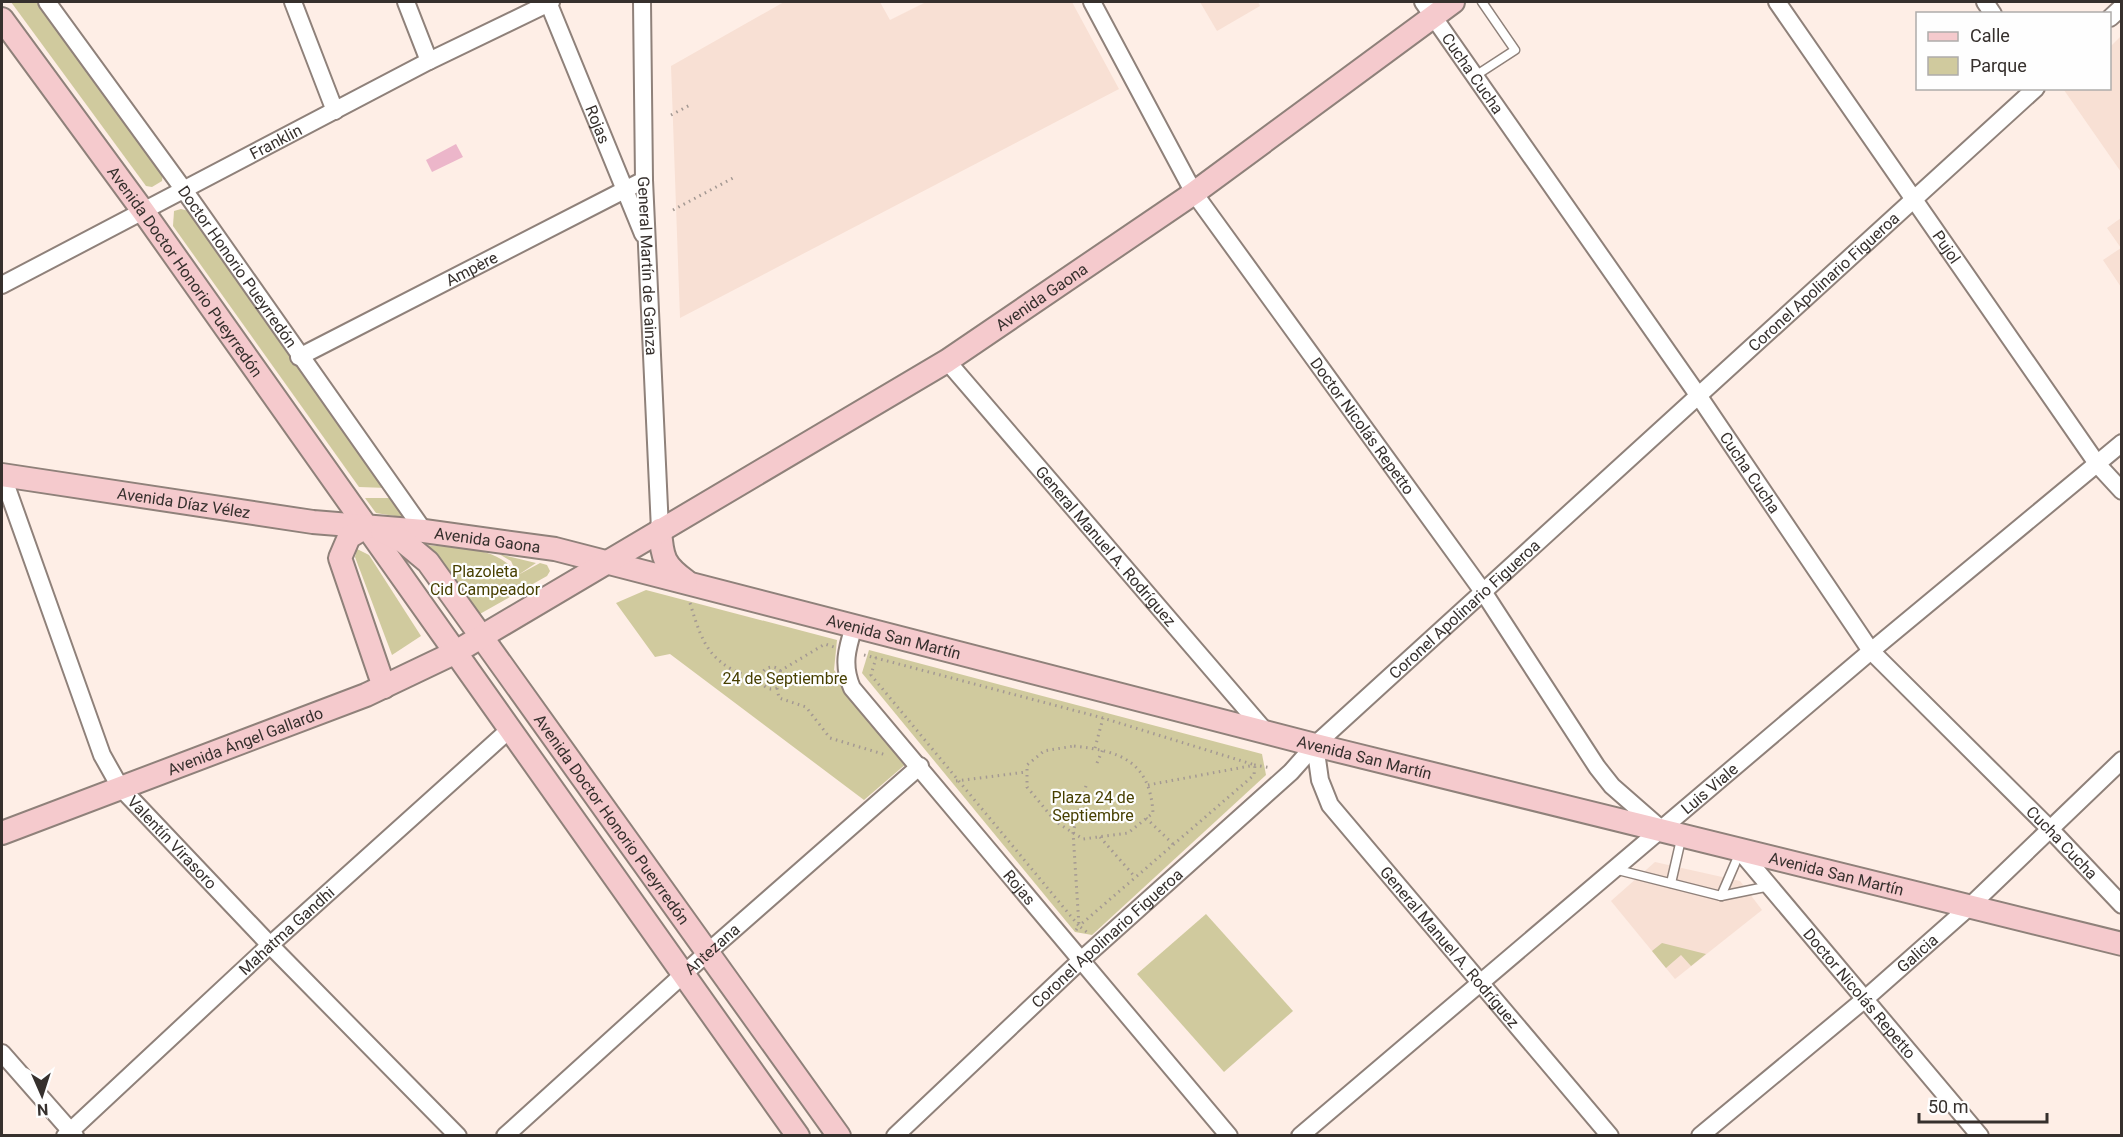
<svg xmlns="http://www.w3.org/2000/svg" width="2123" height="1137" font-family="Roboto,sans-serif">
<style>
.built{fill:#f8e0d4}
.green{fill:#d0ca9e}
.water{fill:#ecb6ca}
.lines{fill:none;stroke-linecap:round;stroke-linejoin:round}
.service-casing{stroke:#8f817a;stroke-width:11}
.minor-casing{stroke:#8f817a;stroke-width:20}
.secondary-casing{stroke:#8f817a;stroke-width:26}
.path{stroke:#a49993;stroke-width:3;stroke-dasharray:1.5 4.5;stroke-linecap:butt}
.service{stroke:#fff;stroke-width:8}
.minor{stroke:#fff;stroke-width:16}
.secondary{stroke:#f5cacd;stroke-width:22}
.labels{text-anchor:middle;stroke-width:4.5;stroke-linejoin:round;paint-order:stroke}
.street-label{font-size:16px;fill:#36302d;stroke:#fefefe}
.park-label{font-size:16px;fill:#473f00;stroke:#fefefe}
</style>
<rect width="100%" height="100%" fill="#feeee6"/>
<g class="built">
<path d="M784,2H880L890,20L926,2H1072L1119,89L680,318L671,66Z"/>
<path d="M1200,2H1258L1260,6L1217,31Z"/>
<path d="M2121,36V172L2064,90L2110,88V47Z"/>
<path d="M2121,218V287L2103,260L2121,248L2107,228Z"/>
<path d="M1655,862L1740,881L1762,910L1675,979L1611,901Z"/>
</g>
<g class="green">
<path d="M11,2H40L163,173L162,181L152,187L146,186Z"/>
<path d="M181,209L189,211L387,488L359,487L173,226L174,211Z"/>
<path d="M365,498H396L404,513L401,517L376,513Z"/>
<path d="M427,545C456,548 496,546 516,572L511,561L499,554L536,563L518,575L540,563L547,565L550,571L547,576L478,615Z"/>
<path d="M357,549L369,555L421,636L392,655L355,557Z"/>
<path d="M646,590L837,640L834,670L907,763L864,800L670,654L655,657L616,603Z"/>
<path d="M869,650L1262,754L1266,775L1092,935L1075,932L862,673Z"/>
<path d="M1206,914L1293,1011L1224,1072L1137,974Z"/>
<path d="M1662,943L1706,954L1691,966L1681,955L1666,968L1652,951Z"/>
</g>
<path class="water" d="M456,144L463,157L432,172L426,160Z"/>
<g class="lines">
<g class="service-casing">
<g id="service">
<path d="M1475,76L1515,50L1482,2"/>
<path d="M1614,869L1721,896L1740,852"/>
<path d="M1671,883L1682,835"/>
<path d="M1721,896L1770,886"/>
</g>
</g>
<g class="minor-casing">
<g id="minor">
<path id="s1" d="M47,2L184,190L424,531"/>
<path d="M293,2L335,111"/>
<path d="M406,2L429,61"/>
<path id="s2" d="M548,2L643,234"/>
<path id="s3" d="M642,2L644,180L660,530"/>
<path id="s4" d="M1092,2L1194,193L1484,593L1597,767L1612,786L1660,828"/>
<path id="s5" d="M1423,2L1698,395L1871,651L2050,829L2122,905"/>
<path id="s6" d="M1777,2L2098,465L2122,491"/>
<path d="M1985,2L1993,14"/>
<path d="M2110,18L2122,7"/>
<path id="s7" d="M2,285L429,61L551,2"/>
<path id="s8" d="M299,357L644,180"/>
<path id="s9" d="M947,361L1266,732"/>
<path id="s10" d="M2,474L102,755L120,787L270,945L458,1136"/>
<path id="s11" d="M854,626C847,649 842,665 852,688L1229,1136"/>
<path id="s12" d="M1315,745L1320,780L1330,805L1610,1136"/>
<path id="s13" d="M1740,851L1980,1136"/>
<path d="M2,1053L75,1136"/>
<path id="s14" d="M65,1136L270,945L509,730"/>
<path id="s15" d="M505,1136L708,952L920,766"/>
<path id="s16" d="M895,1136L1080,961L1291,772L1315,745L2036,88"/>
<path id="s17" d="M1300,1136L1871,651L2122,443"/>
<path id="s18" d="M1700,1136L1865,999L1968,908L2122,760"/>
</g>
</g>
<g class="secondary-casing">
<g id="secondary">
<path id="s19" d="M2,19L143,211L798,1136"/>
<path id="s20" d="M2,475L313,522L424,531L555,549L1315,745L2122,944"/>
<path d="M367,526L349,537L340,558L384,687"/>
<path d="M660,530C662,558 664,565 686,581"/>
<path id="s21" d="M382,531L404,542L428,562L839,1136"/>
<path id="s22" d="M2,833L366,695L454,653L947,361L1194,193L1453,2"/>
</g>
</g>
<g class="path">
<path d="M671,115L692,104"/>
<path d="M673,210L733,178"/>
<path d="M690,603C704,650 712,665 760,681"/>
<path d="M864,655L876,658"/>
<circle cx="772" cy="678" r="11"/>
<path d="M780,671L825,644L834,647"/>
<path d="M777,688L779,698L806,707L830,738L886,755"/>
<path d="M1074,746C1120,751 1150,761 1153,813L1128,833L1083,839L1056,822L1027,787V765L1044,751Z"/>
<path d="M1095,748L1103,718"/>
<path d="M1097,763L1103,749"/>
<path d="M956,781L1026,772"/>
<path d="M1148,785L1255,765L1271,768"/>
<path d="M1086,786L1073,832L1079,926L1088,933"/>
<path d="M1146,818L1174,845"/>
<path d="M1100,837L1135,877"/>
<path d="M1076,930L1079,926L871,675L876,658L1103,718L1255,765L1254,775L1079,926"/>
</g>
<use href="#service" class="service"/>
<use href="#minor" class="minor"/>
<use href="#secondary" class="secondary"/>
</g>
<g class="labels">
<g class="street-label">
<text dy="6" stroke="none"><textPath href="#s5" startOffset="87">Cucha Cucha</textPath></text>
<text dy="6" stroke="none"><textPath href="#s2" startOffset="132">Rojas</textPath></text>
<text dy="6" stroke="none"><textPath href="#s7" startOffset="309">Franklin</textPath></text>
<text dy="6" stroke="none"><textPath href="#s6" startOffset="298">Pujol</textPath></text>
<text dy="6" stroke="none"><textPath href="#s1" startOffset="326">Doctor Honorio Pueyrredón</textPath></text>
<text dy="6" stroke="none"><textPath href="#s3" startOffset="264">General Martín de Gainza</textPath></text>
<text dy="6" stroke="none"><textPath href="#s8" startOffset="194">Ampère</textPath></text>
<text dy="6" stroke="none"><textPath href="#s19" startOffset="312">Avenida Doctor Honorio Pueyrredón</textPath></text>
<text dy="6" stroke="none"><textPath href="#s16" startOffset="1262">Coronel Apolinario Figueroa</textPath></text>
<text dy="6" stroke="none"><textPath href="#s22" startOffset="1174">Avenida Gaona</textPath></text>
<text dy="6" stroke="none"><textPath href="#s4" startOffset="504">Doctor Nicolás Repetto</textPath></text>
<text dy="6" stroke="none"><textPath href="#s5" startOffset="573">Cucha Cucha</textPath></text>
<text dy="6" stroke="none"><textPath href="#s20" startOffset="184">Avenida Díaz Vélez</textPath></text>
<text dy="6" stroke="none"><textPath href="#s20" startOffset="490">Avenida Gaona</textPath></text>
<text dy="6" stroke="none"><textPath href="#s9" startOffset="244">General Manuel A. Rodríguez</textPath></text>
<text dy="6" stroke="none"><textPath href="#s16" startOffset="776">Coronel Apolinario Figueroa</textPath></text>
<text dy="6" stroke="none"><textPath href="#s20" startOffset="908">Avenida San Martín</textPath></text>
<text dy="6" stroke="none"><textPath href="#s22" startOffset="260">Avenida Ángel Gallardo</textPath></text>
<text dy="6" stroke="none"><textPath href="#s20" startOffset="1394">Avenida San Martín</textPath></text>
<text dy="6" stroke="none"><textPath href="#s17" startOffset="537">Luis Viale</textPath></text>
<text dy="6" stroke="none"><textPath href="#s21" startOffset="372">Avenida Doctor Honorio Pueyrredón</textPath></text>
<text dy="6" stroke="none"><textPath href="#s10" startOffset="411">Valentín Virasoro</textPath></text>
<text dy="6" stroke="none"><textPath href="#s5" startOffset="1059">Cucha Cucha</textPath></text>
<text dy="6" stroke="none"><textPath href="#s20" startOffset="1880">Avenida San Martín</textPath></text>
<text dy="6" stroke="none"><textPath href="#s11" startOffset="324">Rojas</textPath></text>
<text dy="6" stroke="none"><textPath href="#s14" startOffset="302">Mahatma Gandhi</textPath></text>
<text dy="6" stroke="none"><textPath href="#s16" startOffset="290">Coronel Apolinario Figueroa</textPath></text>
<text dy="6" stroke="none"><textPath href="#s12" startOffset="248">General Manuel A. Rodríguez</textPath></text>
<text dy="6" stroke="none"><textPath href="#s15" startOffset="279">Antezana</textPath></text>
<text dy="6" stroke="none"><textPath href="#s18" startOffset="284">Galicia</textPath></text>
<text dy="6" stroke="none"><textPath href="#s13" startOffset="186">Doctor Nicolás Repetto</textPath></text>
</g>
<g class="park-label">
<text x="485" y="577">Plazoleta<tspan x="485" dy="18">Cid Campeador</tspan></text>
<text x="785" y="684">24 de Septiembre</text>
<text x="1093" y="803">Plaza 24 de<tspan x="1093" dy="18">Septiembre</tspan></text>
</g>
</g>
<rect width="2123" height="1137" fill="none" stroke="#36302d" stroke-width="6"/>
<rect x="1916" y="12" width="195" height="78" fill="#fefefe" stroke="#aeacaa" stroke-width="1.5"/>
<rect x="1928" y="32" width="30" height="9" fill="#f5cacd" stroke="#aeacaa" stroke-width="1.5"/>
<text x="1970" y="42" font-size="18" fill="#36302d">Calle</text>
<rect x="1928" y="57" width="30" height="18" fill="#d0ca9e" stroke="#aeacaa" stroke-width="1.5"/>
<text x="1970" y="72" font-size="18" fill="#36302d">Parque</text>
<g transform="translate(42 1095) rotate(177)" stroke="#fefefe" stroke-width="4.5" paint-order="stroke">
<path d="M0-4.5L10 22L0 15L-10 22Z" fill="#36302d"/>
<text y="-9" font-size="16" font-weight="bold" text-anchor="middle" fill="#36302d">N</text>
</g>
<path d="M1919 1113v9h128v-9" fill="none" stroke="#36302d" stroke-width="3"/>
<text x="1928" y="1113" font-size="18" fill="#36302d" stroke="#fefefe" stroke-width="4.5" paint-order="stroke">50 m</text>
</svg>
